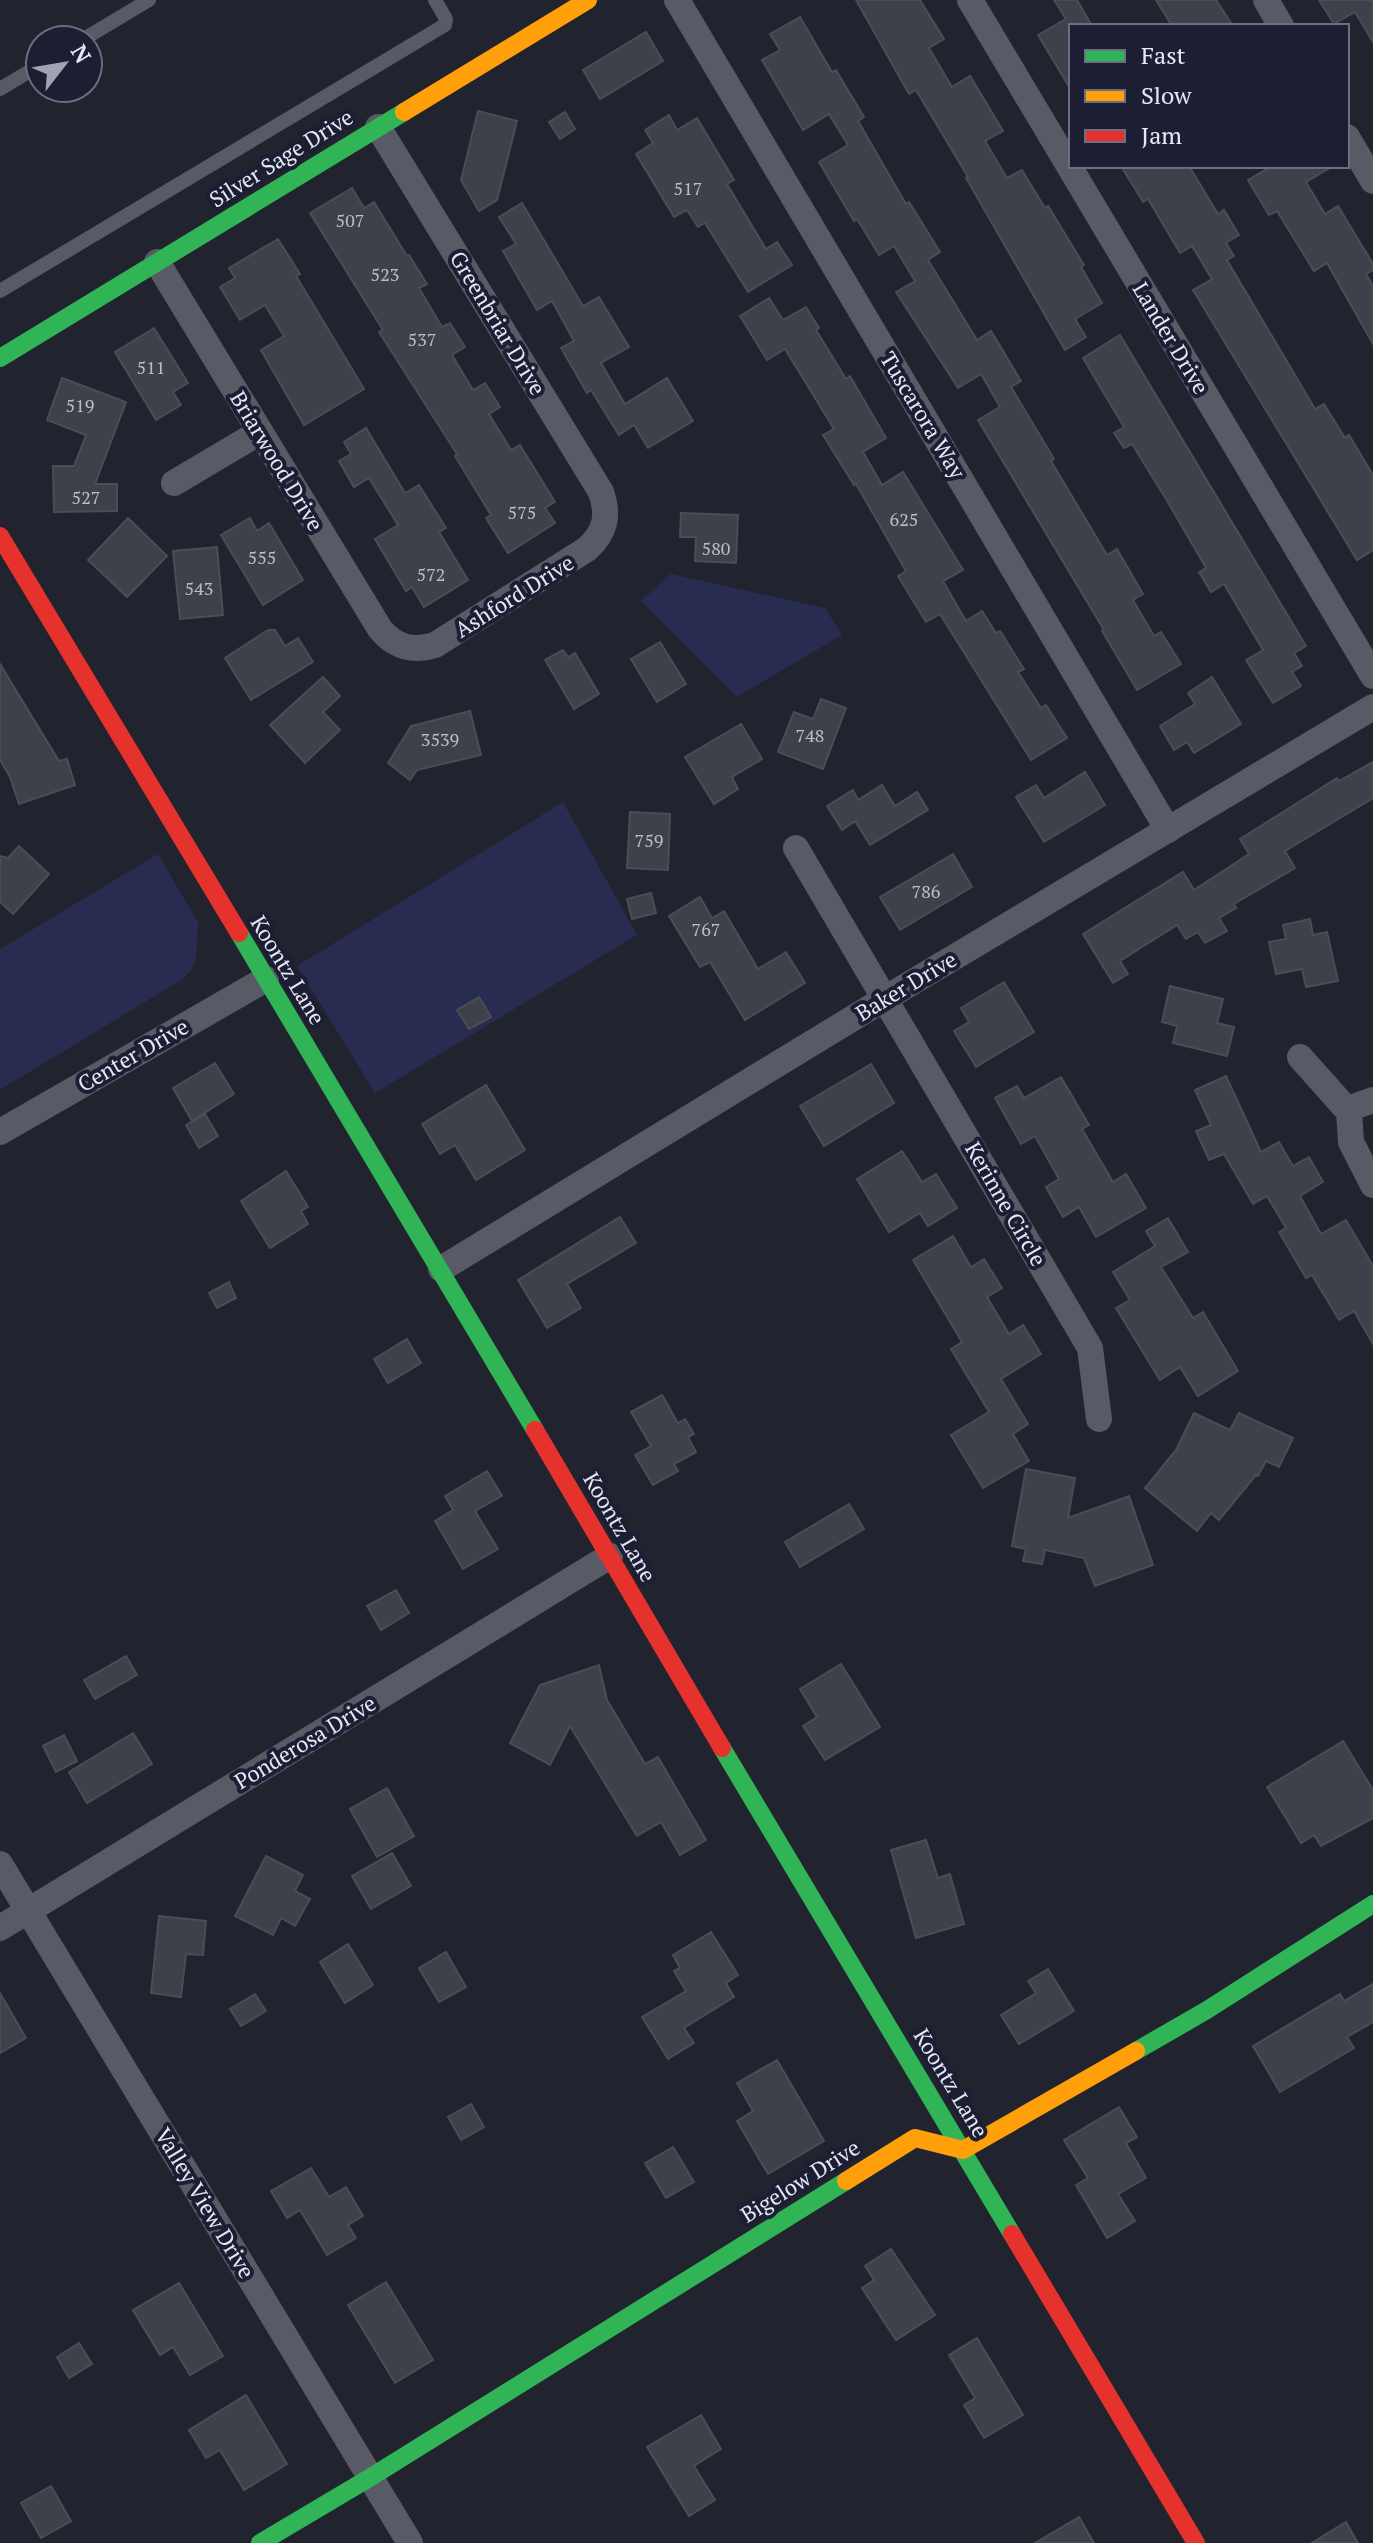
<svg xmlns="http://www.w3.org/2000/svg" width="1373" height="2543" font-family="'PT Serif',serif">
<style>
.green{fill:#272c50}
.building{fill:#3f414a;stroke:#4b4c55;stroke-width:2}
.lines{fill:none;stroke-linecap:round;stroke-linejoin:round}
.lane{stroke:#585a65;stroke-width:14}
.street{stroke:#585a65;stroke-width:26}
.fast{stroke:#30b455;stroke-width:18}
.slow{stroke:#ff9f0a;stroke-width:18}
.jam{stroke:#e5322d;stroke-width:18}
.labels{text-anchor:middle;stroke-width:8;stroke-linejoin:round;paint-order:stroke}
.number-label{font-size:18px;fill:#bcbecb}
.street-label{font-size:22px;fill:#e5e8f6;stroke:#1c1f33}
</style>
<rect width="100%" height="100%" fill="#21232e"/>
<g class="green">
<path d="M671,574L825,608L842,635L737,697L641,601Z"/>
<path d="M563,802L637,935L375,1093L297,966Z"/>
<path d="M158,854L199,924C193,946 204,964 181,980L0,1090V949Z"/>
</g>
<g class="building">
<path d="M856,0H920L944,39L929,48L952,87L970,76L1003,131L985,141L1007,178L1022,170L1045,208L1048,206L1084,265L1081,267L1102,303L1075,319L1086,337L1065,350L966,178L968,177L916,90L909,94Z"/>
<path d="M1054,0H1077L1092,26H1071V90L1038,35L1066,19Z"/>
<path d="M1156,0H1216L1233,26H1172Z"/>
<path d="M1319,0H1373V42L1355,12L1334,24Z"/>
<path d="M800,17L832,72L836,70L864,117L858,121L906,204L909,202L940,252L928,260L977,340L991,331L1021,381L1011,387L1054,459L1051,461L1107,555L1117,549L1143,594L1133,600L1154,636L1161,632L1181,664L1137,690L1102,631L1104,630L978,420L1000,407L981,374L958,388L896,292L915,281L894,246L879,255L857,219L854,221L819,162L848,145L829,114L803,130L762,60L780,50L770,34Z"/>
<path d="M646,32L663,61L600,99L583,70Z"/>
<path d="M478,111L517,121L497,200L479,211L461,180Z"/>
<path d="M565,112L575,129L560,139L549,122Z"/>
<path d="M669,115L677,130L697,118L734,180L727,184L766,249L777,242L792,265L748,292L705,223L698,227L687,210L674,217L636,154L653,143L645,130Z"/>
<path d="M1121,166H1189L1218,214L1224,210L1239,235L1226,243L1234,256L1227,260L1315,409L1324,404L1345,438L1349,435L1373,475V550L1357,560L1193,290L1212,279L1192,246L1180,253L1148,199L1143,202Z"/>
<path d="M1272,166H1333L1306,182L1325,214L1338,206L1373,264V270L1366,274L1373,286V344L1327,263L1314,271L1277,211L1269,215L1248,180Z"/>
<path d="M352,188L364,208L374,202L407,256L409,255L427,284L419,288L442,327L450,323L465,347L452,355L473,390L485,383L500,407L489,414L511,450L520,445L555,502L545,508L555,523L508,553L486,518L491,515L455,456L457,454L379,332L383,330L310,213Z"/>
<path d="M522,203L583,306L599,297L629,347L601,363L625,404L667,378L693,421L648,448L634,425L619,435L591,390L587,393L561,348L574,341L552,301L537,310L503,251L516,244L499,217Z"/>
<path d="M278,239L300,274L296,276L364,389L304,425L261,350L284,336L265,305L240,320L220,287L235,278L229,268Z"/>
<path d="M769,298L783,320L806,307L819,328L816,330L846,379L850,376L886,438L863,452L882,485L903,472L963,570L943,581L966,621L982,611L996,633L1000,631L1024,669L1018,672L1041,708L1046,705L1067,738L1031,760L940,614L926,622L898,576L906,571L856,484L854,485L823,435L834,429L785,349L767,360L740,316Z"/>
<path d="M154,328L188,383L173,392L181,405L156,420L115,352Z"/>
<path d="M1120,335L1306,646L1294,653L1302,666L1292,672L1301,686L1273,703L1246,660L1263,650L1224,584L1211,592L1199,572L1206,568L1166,499L1132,444L1124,448L1114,433L1124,427L1083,358Z"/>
<path d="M62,378L126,402L95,484H117V511L54,512L53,466H74L86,435L47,420Z"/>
<path d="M366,428L405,493L419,485L446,528L439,532L468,580L424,607L412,587L406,591L375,539L398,525L369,478L354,487L339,461L351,454L344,442Z"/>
<path d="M681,513L738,515L736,563L695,561L696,537H680Z"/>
<path d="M128,518L167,556L127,597L88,560Z"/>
<path d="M250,518L257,531L269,523L303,580L263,605L221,535Z"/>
<path d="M217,547L223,615L180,619L173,551Z"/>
<path d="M268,630H275L285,646L298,638L313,662L251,700L225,658Z"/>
<path d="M660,642L686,684L657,702L631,659Z"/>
<path d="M563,650L568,657L575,653L599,694L574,709L545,660Z"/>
<path d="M0,664L59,761L67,759L75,785L19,804L10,777L0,760Z"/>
<path d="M323,677L340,696L323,712L340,730L305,763L270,725Z"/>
<path d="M1212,677L1241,724L1194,753L1187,742L1174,750L1160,726L1195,704L1188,693Z"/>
<path d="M821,699L846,708L823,769L778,752L794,712L813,719Z"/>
<path d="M470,711L481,755L417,770L410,780L388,763L411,726Z"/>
<path d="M741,724L762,759L732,777L738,789L714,804L685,757Z"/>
<path d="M1373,762V798L1285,851L1295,868L1234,904L1236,908L1219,918L1227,931L1205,943L1198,932L1186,939L1177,925L1120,961L1128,974L1113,983L1083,934L1183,872L1194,890L1249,854L1240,839L1337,778L1339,781Z"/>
<path d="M1085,772L1105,805L1044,842L1016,797L1036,785L1044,798Z"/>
<path d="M882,785L895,806L917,792L928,810L870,845L855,821L842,830L827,806L853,790L858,800Z"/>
<path d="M630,812L670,814L668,870L627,868Z"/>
<path d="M19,846L49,874L13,914L0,902V856L8,858Z"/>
<path d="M953,854L972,887L900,930L880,897Z"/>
<path d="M651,893L656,913L632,919L627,899Z"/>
<path d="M700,897L712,918L724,911L758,969L786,952L805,983L745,1020L710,962L700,967L669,916Z"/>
<path d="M1310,919L1313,935L1327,932L1338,981L1306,987L1302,969L1276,974L1269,942L1286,939L1283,925Z"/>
<path d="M1004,982L1034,1032L976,1067L954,1031L969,1022L961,1008Z"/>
<path d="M1170,986L1223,999L1217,1023L1234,1027L1227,1056L1173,1043L1177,1026L1162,1022Z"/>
<path d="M479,997L491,1017L469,1029L457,1010Z"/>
<path d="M215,1063L234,1094L192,1121L173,1088Z"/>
<path d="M871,1064L894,1103L824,1146L800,1106Z"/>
<path d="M1226,1076L1261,1152L1279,1142L1293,1166L1309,1157L1323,1182L1300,1196L1321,1234L1346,1220L1373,1266V1344L1354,1311L1339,1320L1312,1275L1306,1278L1279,1232L1286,1228L1267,1196L1253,1204L1224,1154L1209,1160L1196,1131L1211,1125L1195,1090Z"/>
<path d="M1061,1077L1089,1125L1082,1129L1113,1182L1126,1174L1146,1208L1096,1237L1079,1207L1063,1217L1046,1187L1059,1179L1035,1136L1021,1144L995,1098L1017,1086L1024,1098Z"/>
<path d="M486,1085L525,1150L476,1180L455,1145L440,1154L422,1124Z"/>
<path d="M205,1114L218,1136L199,1148L186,1125Z"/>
<path d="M902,1151L922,1182L936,1174L957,1208L928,1226L920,1213L889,1232L857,1179Z"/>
<path d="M286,1171L308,1207L301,1211L308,1224L270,1248L241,1201Z"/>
<path d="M620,1217L636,1243L567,1284L581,1308L547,1328L518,1280Z"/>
<path d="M1168,1218L1188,1252L1161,1267L1193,1318L1203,1312L1238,1371L1198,1396L1180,1367L1160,1380L1116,1308L1130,1300L1113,1272L1155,1246L1146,1231Z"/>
<path d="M953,1236L971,1267L984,1259L1002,1288L987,1297L1009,1334L1023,1325L1041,1354L1001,1379L1028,1424L1013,1434L1029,1461L983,1488L951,1435L989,1412L951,1349L962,1342L913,1260Z"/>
<path d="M229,1282L236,1298L217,1308L209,1293Z"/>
<path d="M407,1339L421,1363L388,1383L374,1359Z"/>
<path d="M662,1395L678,1423L685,1419L694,1434L688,1437L696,1452L674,1464L678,1471L653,1485L635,1455L651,1446L631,1412Z"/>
<path d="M1194,1413L1230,1430L1239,1413L1293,1438L1279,1467L1266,1461L1258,1476L1256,1475L1219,1520L1211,1513L1197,1531L1145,1488L1176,1450Z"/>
<path d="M1026,1469L1075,1478L1068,1518L1129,1496L1153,1565L1095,1586L1084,1558L1045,1550L1042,1564L1023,1561L1026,1549L1012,1546Z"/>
<path d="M487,1471L502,1496L475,1511L498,1549L463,1569L435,1521L453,1510L445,1496Z"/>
<path d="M849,1504L864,1529L800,1567L785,1542Z"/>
<path d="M396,1590L409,1613L381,1630L367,1606Z"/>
<path d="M126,1656L137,1675L95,1699L84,1680Z"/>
<path d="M841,1664L880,1727L825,1760L803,1726L817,1717L800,1689Z"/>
<path d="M599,1665L607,1700L645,1764L658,1757L706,1840L680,1855L661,1822L637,1836L570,1726L550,1765L510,1743L540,1685Z"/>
<path d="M133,1733L152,1764L87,1803L69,1772Z"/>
<path d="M64,1735L77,1761L56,1772L43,1746Z"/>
<path d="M1343,1741L1373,1790V1818L1321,1846L1314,1835L1301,1843L1267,1787Z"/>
<path d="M387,1788L414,1836L377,1857L350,1809Z"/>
<path d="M926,1840L938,1878L950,1874L964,1924L916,1938L891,1850Z"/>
<path d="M392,1853L411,1886L371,1909L352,1876Z"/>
<path d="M266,1856L303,1875L295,1891L310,1899L295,1926L281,1918L273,1935L235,1916Z"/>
<path d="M159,1916L206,1921L203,1955L186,1954L181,1997L151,1993Z"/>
<path d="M711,1932L738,1975L726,1983L734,1997L684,2028L694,2043L668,2059L642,2017L686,1991L674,1971L680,1968L673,1955Z"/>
<path d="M348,1944L373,1985L345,2003L320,1962Z"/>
<path d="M446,1952L466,1987L439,2002L419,1968Z"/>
<path d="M1048,1969L1074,2011L1019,2044L1001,2015L1036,1993L1028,1981Z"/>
<path d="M1373,1984V2022L1347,2037L1354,2048L1280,2092L1253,2046L1340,1994L1344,2001Z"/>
<path d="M0,1993L26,2038L0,2053Z"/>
<path d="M255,1994L266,2011L241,2026L230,2009Z"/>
<path d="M777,2060L824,2141L768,2174L737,2121L753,2111L737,2083Z"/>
<path d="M471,2104L484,2127L461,2140L448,2117Z"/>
<path d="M1119,2107L1137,2137L1126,2143L1146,2178L1118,2194L1135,2221L1107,2238L1076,2185L1088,2178L1064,2140Z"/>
<path d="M673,2147L694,2182L666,2198L645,2163Z"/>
<path d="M311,2168L329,2197L346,2187L363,2216L348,2225L356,2238L327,2255L300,2210L287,2218L271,2191Z"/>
<path d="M891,2249L935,2315L896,2340L862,2288L874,2280L865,2266Z"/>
<path d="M386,2282L433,2360L395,2383L348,2305Z"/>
<path d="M179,2283L223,2356L190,2375L173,2347L160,2355L133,2310Z"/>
<path d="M977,2338L1023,2415L984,2438L964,2405L975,2398L949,2355Z"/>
<path d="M79,2343L92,2364L69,2378L57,2357Z"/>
<path d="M246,2395L287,2464L244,2490L220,2450L206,2458L189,2430Z"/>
<path d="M701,2415L721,2449L694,2466L715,2500L689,2516L647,2447Z"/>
<path d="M51,2486L71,2521L41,2538L21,2503Z"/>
<path d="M1079,2517L1094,2543H1035Z"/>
<path d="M1346,2522L1358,2543H1312Z"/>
</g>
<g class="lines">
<g class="lane">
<path d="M82,40L149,0"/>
<path d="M0,89L40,65"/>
<path d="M0,291L445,25L446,19L435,0"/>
</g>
<g class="street">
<path d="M677,0L1168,830"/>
<path d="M970,0L1373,676"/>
<path d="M1266,0L1281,26"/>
<path d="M1347,137L1373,181"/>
<path d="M157,262L380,629C395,647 412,652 435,645L587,549C606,532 609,515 601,492L378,127"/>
<path d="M174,483L260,432"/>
<path d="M796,848L1090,1348L1099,1419"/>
<path d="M1300,1057L1349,1112L1351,1142L1373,1185"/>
<path d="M1349,1112L1353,1107L1373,1100"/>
<path d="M0,1132L266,979"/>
<path d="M441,1269L886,998L1373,707"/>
<path d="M0,1864L410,2543"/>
<path d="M0,1928L610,1556"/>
</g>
<g class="fast">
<path d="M0,358L404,112"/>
<path d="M239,933L535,1430"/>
<path d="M722,1748L1012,2234"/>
<path d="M1136,2051L1207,2010L1373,1904"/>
<path d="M260,2543L371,2477L846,2181"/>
</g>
<g class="slow">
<path d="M404,112L588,0"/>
<path d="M846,2181L915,2138L963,2150L1136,2051"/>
</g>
<g class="jam">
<path d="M0,536L239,933"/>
<path d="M535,1430L722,1748"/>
<path d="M1012,2234L1196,2543"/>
</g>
</g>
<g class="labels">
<g class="number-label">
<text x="688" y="195">517</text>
<text x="350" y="227">507</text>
<text x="385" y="281">523</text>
<text x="422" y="346">537</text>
<text x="151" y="374">511</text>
<text x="80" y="412">519</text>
<text x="86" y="504">527</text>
<text x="522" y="519">575</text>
<text x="904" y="526">625</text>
<text x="716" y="555">580</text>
<text x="262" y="564">555</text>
<text x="431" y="581">572</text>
<text x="199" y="595">543</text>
<text x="810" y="742">748</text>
<text x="440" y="746">3539</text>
<text x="649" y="847">759</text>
<text x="926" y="898">786</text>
<text x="706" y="936">767</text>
</g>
<g class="street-label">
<text transform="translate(281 158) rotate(-32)" y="8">Silver Sage Drive</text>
<text transform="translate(498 323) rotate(59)" y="8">Greenbriar Drive</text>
<text transform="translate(1171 338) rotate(59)" y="8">Lander Drive</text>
<text transform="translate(923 415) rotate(59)" y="8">Tuscarora Way</text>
<text transform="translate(277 461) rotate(59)" y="8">Briarwood Drive</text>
<text transform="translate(514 596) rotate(-32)" y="8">Ashford Drive</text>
<text transform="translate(288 970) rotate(59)" y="8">Koontz Lane</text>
<text transform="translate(906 986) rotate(-31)" y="8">Baker Drive</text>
<text transform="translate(133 1055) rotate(-30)" y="8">Center Drive</text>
<text transform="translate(1006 1204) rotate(60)" y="8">Kerinne Circle</text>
<text transform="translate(620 1527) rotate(60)" y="8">Koontz Lane</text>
<text transform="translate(305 1742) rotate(-31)" y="8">Ponderosa Drive</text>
<text transform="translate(951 2083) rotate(59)" y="8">Koontz Lane</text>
<text transform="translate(800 2181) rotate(-32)" y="8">Bigelow Drive</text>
<text transform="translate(205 2203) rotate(59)" y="8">Valley View Drive</text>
</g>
</g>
<rect x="1069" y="24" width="280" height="144" fill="#1c1f33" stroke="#6c6f81" stroke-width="2"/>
<rect x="1085" y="50" width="40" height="12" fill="#30b455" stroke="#6c6f81" stroke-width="2"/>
<text x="1141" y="64" font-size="24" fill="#e5e8f6">Fast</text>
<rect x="1085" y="90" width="40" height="12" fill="#ff9f0a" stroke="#6c6f81" stroke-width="2"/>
<text x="1141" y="104" font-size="24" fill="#e5e8f6">Slow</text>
<rect x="1085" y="130" width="40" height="12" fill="#e5322d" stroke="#6c6f81" stroke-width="2"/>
<text x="1141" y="144" font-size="24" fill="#e5e8f6">Jam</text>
<g transform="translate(64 64) rotate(59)"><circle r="38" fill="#1c1f33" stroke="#6c6f81" stroke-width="2"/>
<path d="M0-6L14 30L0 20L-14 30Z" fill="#a0a3b0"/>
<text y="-12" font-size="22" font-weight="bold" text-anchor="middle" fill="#e5e8f6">N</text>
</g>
</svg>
